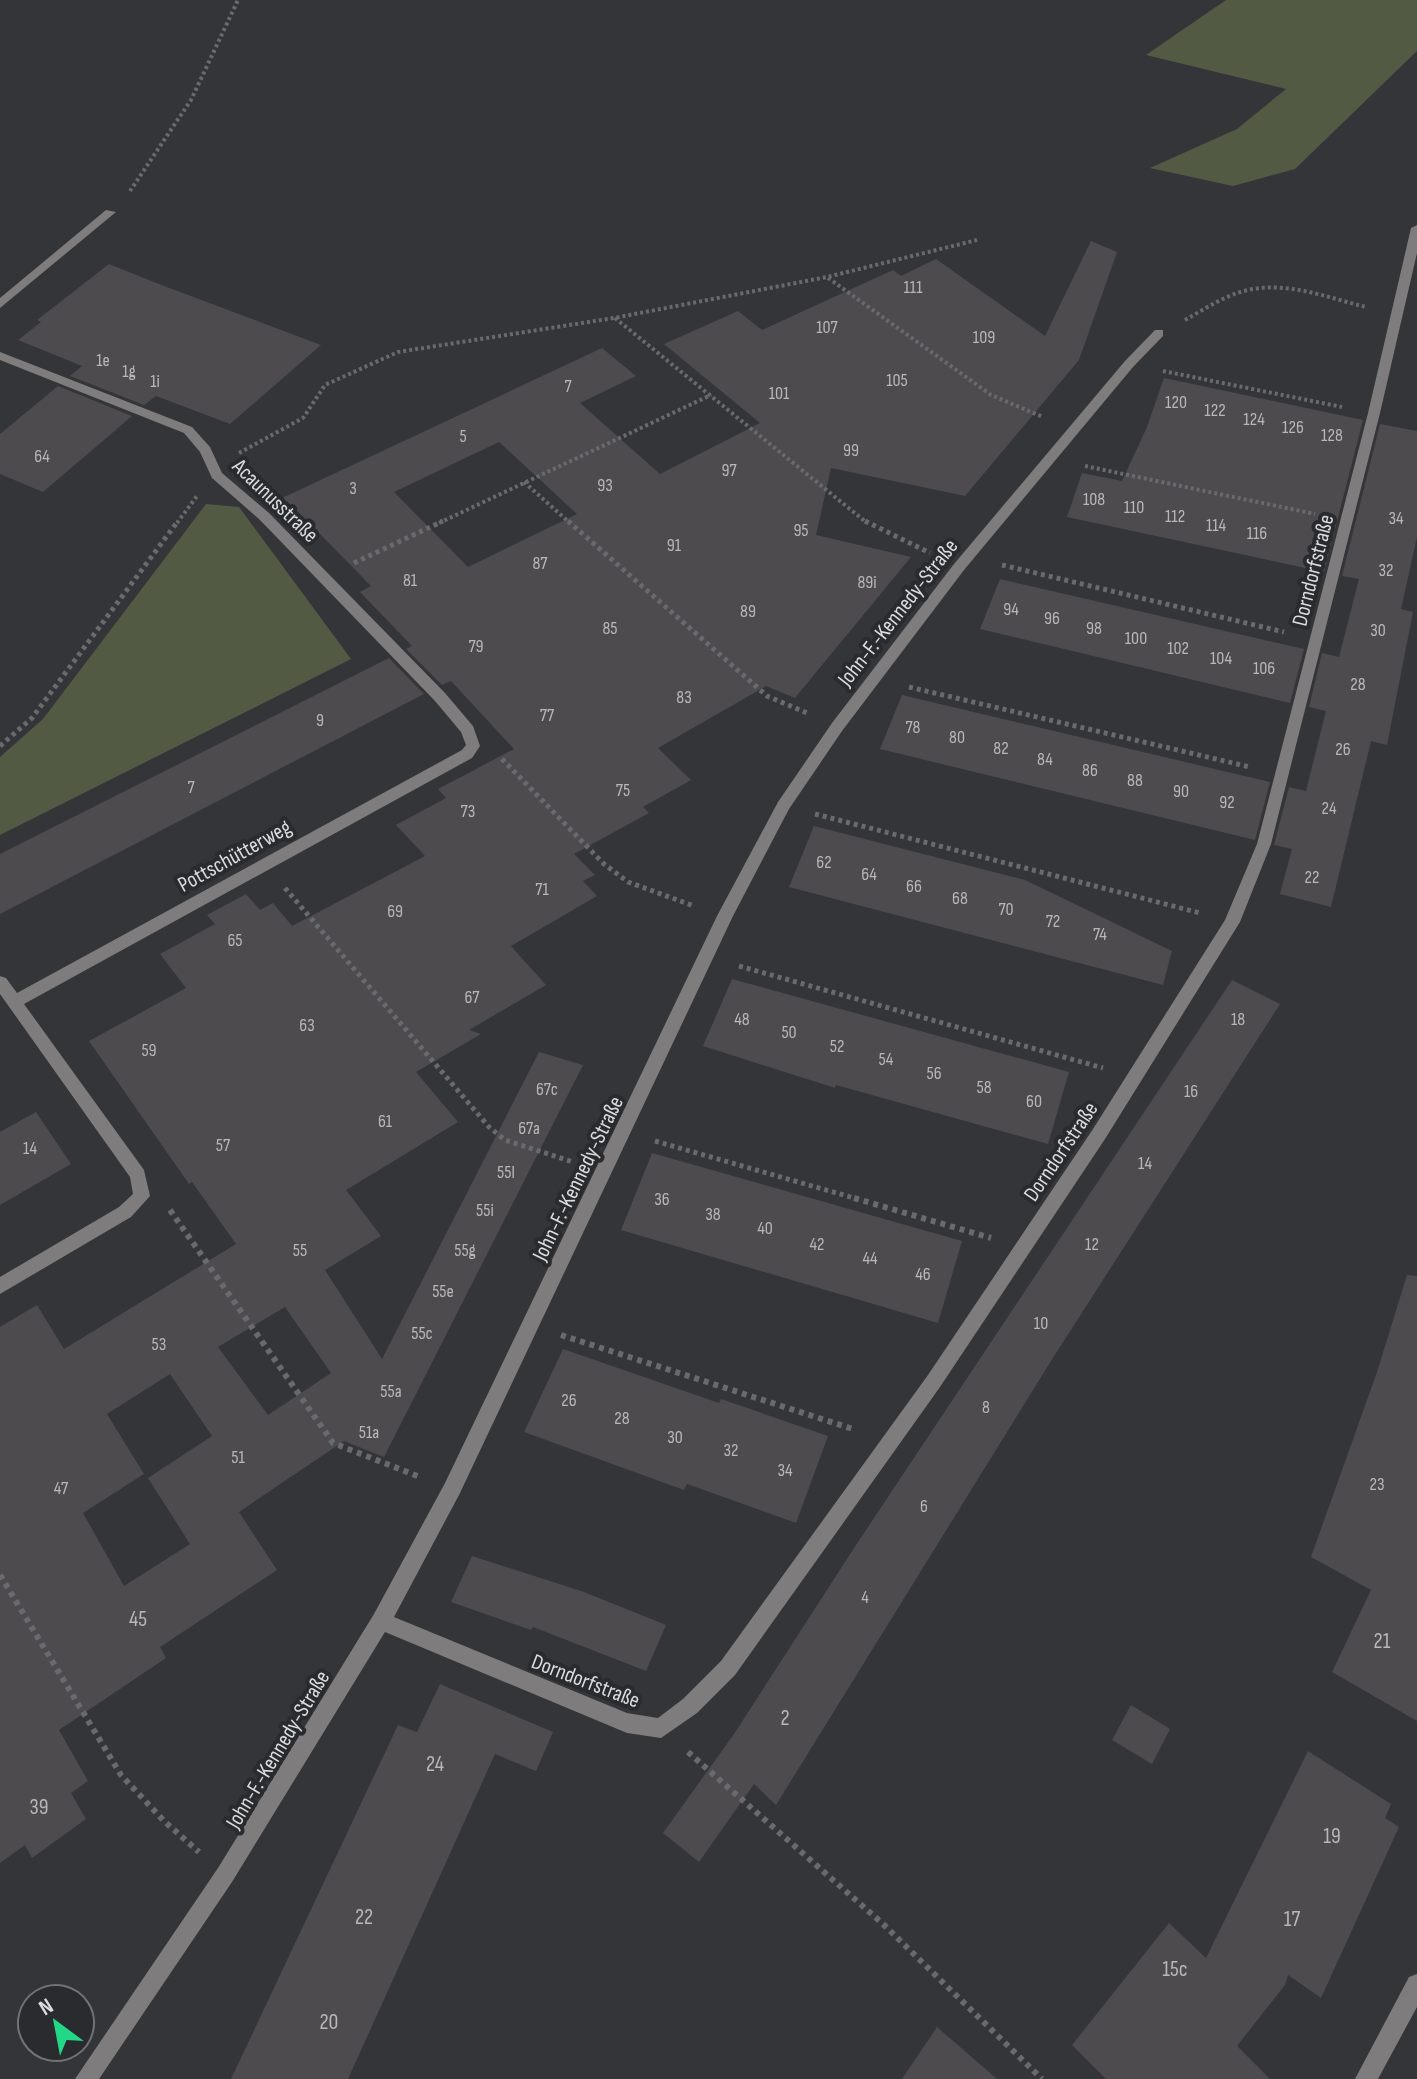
<svg xmlns="http://www.w3.org/2000/svg" width="1417" height="2079" font-family="'Sofia Sans Condensed',sans-serif">
<style>
.green{fill:#535a44}
.building{fill:#4d4b4e;fill-rule:evenodd}
.lines{fill:none;stroke-linecap:round;stroke-linejoin:round}
.path-far2{stroke:#696a6d;stroke-width:4;stroke-dasharray:3 3;stroke-linecap:butt}
.path-far1{stroke:#696a6d;stroke-width:5;stroke-dasharray:4 4;stroke-linecap:butt}
.path{stroke:#696a6d;stroke-width:6;stroke-dasharray:5 5;stroke-linecap:butt}
.street{fill:#7e7c7c;fill-rule:evenodd}
.labels{text-anchor:middle;stroke-width:8;stroke-linejoin:round;paint-order:stroke}
.number-label{font-size:18px;fill:#b8b8ba}
.street-label{font-size:22px;fill:#dbdcde;stroke:#2a2b2e}
.near-number-label{font-size:22px;fill:#b8b8ba}
</style>
<rect width="100%" height="100%" fill="#343538"/>
<g class="green">
<path d="M1226,0H1417V51L1295,169L1233,186L1150,168L1237,129L1286,89L1146,55Z"/>
<path d="M206,504L239,507L351,659L0,835V757L43,719Z"/>
</g>
<g class="building">
<path d="M1091,241L1117,252L1079,360L965,496L831,468L816,535L911,557L795,698L766,686L658,748L691,780L643,807L649,813L574,854L595,875L583,881L597,896L511,946L546,985L469,1030L481,1034L416,1072L458,1122L346,1190L381,1236L325,1270L382,1359L539,1052L583,1065L384,1457L344,1441L239,1512L277,1570L160,1647L166,1658L59,1730L88,1781L71,1793L86,1819L32,1858L25,1845L0,1863V1327L37,1305L64,1349L236,1244L192,1182L189,1184L89,1041L186,988L160,954L215,924L207,915L246,894L260,910L273,903L292,926L425,856L396,825L446,798L438,789L514,749L451,681L442,685L406,649L412,646L360,592L371,586L316,530L312,531L280,499L602,348L636,376L580,403L660,474L760,423L664,344L738,311L762,330L893,270L901,276L936,259L1045,336ZM499,442L577,514L468,567L394,492ZM285,1307L331,1373L268,1415L218,1347ZM170,1374L212,1436L148,1478L190,1544L124,1586L83,1513L144,1474L107,1414Z"/>
<path d="M109,264L159,284L321,345L230,424L156,396L144,405L70,376L82,366L18,340L41,322L37,320Z"/>
<path d="M1164,378L1363,420L1324,572L1067,517L1082,473L1122,481L1147,427Z"/>
<path d="M58,386L132,416L43,492L0,474V434Z"/>
<path d="M1380,424L1417,431V537L1401,609L1413,612L1387,745L1371,741L1331,907L1280,894L1292,849L1274,845L1289,787L1306,791L1326,711L1309,707L1322,653L1339,657L1359,579L1342,576Z"/>
<path d="M1000,579L1304,649L1290,703L980,629Z"/>
<path d="M389,658L424,694L0,914V854Z"/>
<path d="M902,695L1270,782L1255,840L880,749Z"/>
<path d="M814,826L1025,880L1172,951L1163,985L789,887Z"/>
<path d="M732,979L1069,1072L1048,1144L836,1085L835,1088L703,1046Z"/>
<path d="M1232,980L1280,1004L1051,1361L776,1805L754,1784L699,1862L663,1833L734,1734L856,1545Z"/>
<path d="M36,1112L71,1164L0,1205V1132Z"/>
<path d="M652,1153L962,1241L938,1323L621,1230Z"/>
<path d="M1407,1275L1417,1276V1721L1332,1672L1371,1590L1311,1557L1377,1372Z"/>
<path d="M563,1349L719,1403L721,1399L828,1436L796,1523L687,1484L684,1490L524,1432Z"/>
<path d="M472,1556L584,1592L666,1625L646,1671L533,1627L531,1630L451,1602Z"/>
<path d="M440,1684L553,1732L536,1771L495,1754L348,2079H231L398,1725L417,1732Z"/>
<path d="M1131,1705L1170,1729L1152,1764L1112,1740Z"/>
<path d="M1308,1751L1391,1804L1385,1818L1399,1827L1321,1998L1288,1975L1285,1985L1237,2046L1270,2079H1106L1072,2045L1169,1923L1206,1958Z"/>
<path d="M937,2027L997,2079H902Z"/>
</g>
<g class="lines">
<g class="path-far2">
<path d="M130,191L191,100L238,0"/>
<path d="M828,278L991,395L1043,417"/>
<path d="M615,318L867,523"/>
<path d="M1185,320C1205,309 1225,295 1248,290C1287,281 1329,298 1366,307"/>
<path d="M1163,371L1342,407"/>
<path d="M239,453L303,418L325,385L398,352L614,318L827,277L977,240"/>
<path d="M1085,466L1315,514"/>
<path d="M524,482L570,523"/>
<path d="M177,523L197,496"/>
<path d="M439,523L711,395"/>
</g>
<g class="path-far1">
<path d="M568,521L767,696L807,713"/>
<path d="M865,521L930,553"/>
<path d="M354,563L443,521"/>
<path d="M1002,565L1284,632"/>
<path d="M909,687L1250,767"/>
<path d="M0,746L32,718L178,521"/>
<path d="M502,759L604,864L628,882L694,906"/>
<path d="M815,814L1200,913"/>
<path d="M285,888L489,1127L505,1140L573,1162"/>
<path d="M739,966L1103,1068"/>
<path d="M655,1141L861,1200"/>
</g>
<g class="path">
<path d="M854,1198L991,1238"/>
<path d="M170,1210L333,1443L420,1477"/>
<path d="M561,1335L856,1430"/>
<path d="M0,1575L121,1775L164,1821L199,1852"/>
<path d="M688,1752L883,1924L1042,2079"/>
</g>
<g class="street">
<path d="M106,210L116,212L0,308V298Z"/>
<path d="M1417,225V253L1380,413L1271,844L1240,922L1105,1139L940,1387L735,1675L697,1713L661,1738L627,1733L385,1632L232,1882L99,2079H75L218,1868L374,1614L445,1483L717,916L778,802L832,723L954,564L1125,361L1155,330H1163V336L1133,367L964,570L842,731L789,809L733,916L459,1495L394,1617L627,1713L658,1718L683,1699L721,1661L928,1375L1093,1129L1225,920L1257,844L1368,413L1411,228Z"/>
<path d="M0,352L192,427L210,447L222,473L269,513L445,693L473,726L480,746L472,758L24,1004L144,1170L150,1196L131,1217L0,1294V1277L119,1207L133,1194L130,1177L0,994V976L6,978L17,993L462,750L466,745L461,732L435,701L259,519L212,478L200,452L184,433L0,360Z"/>
<path d="M1417,1974V2007L1378,2079H1355L1409,1977Z"/>
</g>
</g>
<g class="labels">
<g class="number-label">
<text x="913" y="293">111</text>
<text x="827" y="333">107</text>
<text x="984" y="343">109</text>
<text x="103" y="366">1e</text>
<text x="129" y="377">1g</text>
<text x="897" y="386">105</text>
<text x="155" y="387">1i</text>
<text x="568" y="392">7</text>
<text x="779" y="399">101</text>
<text x="1176" y="408">120</text>
<text x="1215" y="416">122</text>
<text x="1254" y="425">124</text>
<text x="1293" y="433">126</text>
<text x="1332" y="441">128</text>
<text x="463" y="442">5</text>
<text x="851" y="456">99</text>
<text x="42" y="462">64</text>
<text x="729" y="476">97</text>
<text x="605" y="491">93</text>
<text x="353" y="494">3</text>
<text x="1094" y="505">108</text>
<text x="1134" y="513">110</text>
<text x="1175" y="522">112</text>
<text x="1396" y="524">34</text>
<text x="1216" y="531">114</text>
<text x="801" y="536">95</text>
<text x="1257" y="539">116</text>
<text x="674" y="551">91</text>
<text x="540" y="569">87</text>
<text x="1386" y="576">32</text>
<text x="410" y="586">81</text>
<text x="867" y="588">89i</text>
<text x="1011" y="615">94</text>
<text x="748" y="617">89</text>
<text x="1052" y="624">96</text>
<text x="610" y="634">85</text>
<text x="1094" y="634">98</text>
<text x="1378" y="636">30</text>
<text x="1136" y="644">100</text>
<text x="476" y="652">79</text>
<text x="1178" y="654">102</text>
<text x="1221" y="664">104</text>
<text x="1264" y="674">106</text>
<text x="1358" y="690">28</text>
<text x="684" y="703">83</text>
<text x="547" y="721">77</text>
<text x="320" y="726">9</text>
<text x="913" y="733">78</text>
<text x="957" y="743">80</text>
<text x="1001" y="754">82</text>
<text x="1343" y="755">26</text>
<text x="1045" y="765">84</text>
<text x="1090" y="776">86</text>
<text x="1135" y="786">88</text>
<text x="191" y="793">7</text>
<text x="623" y="796">75</text>
<text x="1181" y="797">90</text>
<text x="1227" y="808">92</text>
<text x="1329" y="814">24</text>
<text x="468" y="817">73</text>
<text x="824" y="868">62</text>
<text x="869" y="880">64</text>
<text x="1312" y="883">22</text>
<text x="914" y="892">66</text>
<text x="542" y="895">71</text>
<text x="960" y="904">68</text>
<text x="1006" y="915">70</text>
<text x="395" y="917">69</text>
<text x="1053" y="927">72</text>
<text x="1100" y="940">74</text>
<text x="235" y="946">65</text>
<text x="472" y="1003">67</text>
<text x="742" y="1025">48</text>
<text x="1238" y="1025">18</text>
<text x="307" y="1031">63</text>
<text x="789" y="1038">50</text>
<text x="837" y="1052">52</text>
<text x="149" y="1056">59</text>
<text x="886" y="1065">54</text>
<text x="934" y="1079">56</text>
<text x="984" y="1093">58</text>
<text x="547" y="1095">67c</text>
<text x="1191" y="1097">16</text>
<text x="1034" y="1107">60</text>
<text x="385" y="1127">61</text>
<text x="529" y="1134">67a</text>
<text x="223" y="1151">57</text>
<text x="30" y="1154">14</text>
<text x="1145" y="1169">14</text>
<text x="506" y="1178">55l</text>
<text x="662" y="1205">36</text>
<text x="485" y="1216">55i</text>
<text x="713" y="1220">38</text>
<text x="765" y="1234">40</text>
<text x="817" y="1250">42</text>
<text x="1092" y="1250">12</text>
<text x="300" y="1256">55</text>
<text x="465" y="1256">55g</text>
<text x="870" y="1264">44</text>
<text x="923" y="1280">46</text>
<text x="443" y="1297">55e</text>
<text x="1041" y="1329">10</text>
<text x="422" y="1339">55c</text>
<text x="159" y="1350">53</text>
<text x="391" y="1397">55a</text>
<text x="569" y="1406">26</text>
<text x="986" y="1413">8</text>
<text x="622" y="1424">28</text>
<text x="369" y="1438">51a</text>
<text x="675" y="1443">30</text>
<text x="731" y="1456">32</text>
<text x="238" y="1463">51</text>
<text x="785" y="1476">34</text>
<text x="1377" y="1490">23</text>
<text x="61" y="1494">47</text>
<text x="924" y="1512">6</text>
<text x="865" y="1603">4</text>
</g>
<g class="street-label">
<text transform="translate(276 500) rotate(44)" y="8">Acaunusstraße</text>
<text transform="translate(1312 570) rotate(-76)" y="8">Dorndorfstraße</text>
<text transform="translate(897 612) rotate(-52)" y="8">John-F.-Kennedy-Straße</text>
<text transform="translate(234 855) rotate(-29)" y="8">Pottschütterweg</text>
<text transform="translate(1060 1151) rotate(-56)" y="8">Dorndorfstraße</text>
<text transform="translate(577 1178) rotate(-64)" y="8">John-F.-Kennedy-Straße</text>
<text transform="translate(586 1680) rotate(21)" y="8">Dorndorfstraße</text>
<text transform="translate(277 1749) rotate(-59)" y="8">John-F.-Kennedy-Straße</text>
</g>
<g class="near-number-label">
<text x="138" y="1626">45</text>
<text x="1382" y="1648">21</text>
<text x="785" y="1725">2</text>
<text x="435" y="1771">24</text>
<text x="39" y="1814">39</text>
<text x="1332" y="1843">19</text>
<text x="364" y="1924">22</text>
<text x="1292" y="1926">17</text>
<text x="1175" y="1976">15c</text>
<text x="329" y="2029">20</text>
</g>
</g>
<g transform="translate(56 2023) rotate(328)"><circle r="38" fill="#2a2b2e" stroke="#717274" stroke-width="2"/>
<path d="M0-6L14 30L0 20L-14 30Z" fill="#22d887"/>
<text y="-12" font-size="22" font-weight="bold" text-anchor="middle" fill="#dbdcde">N</text>
</g>
</svg>
